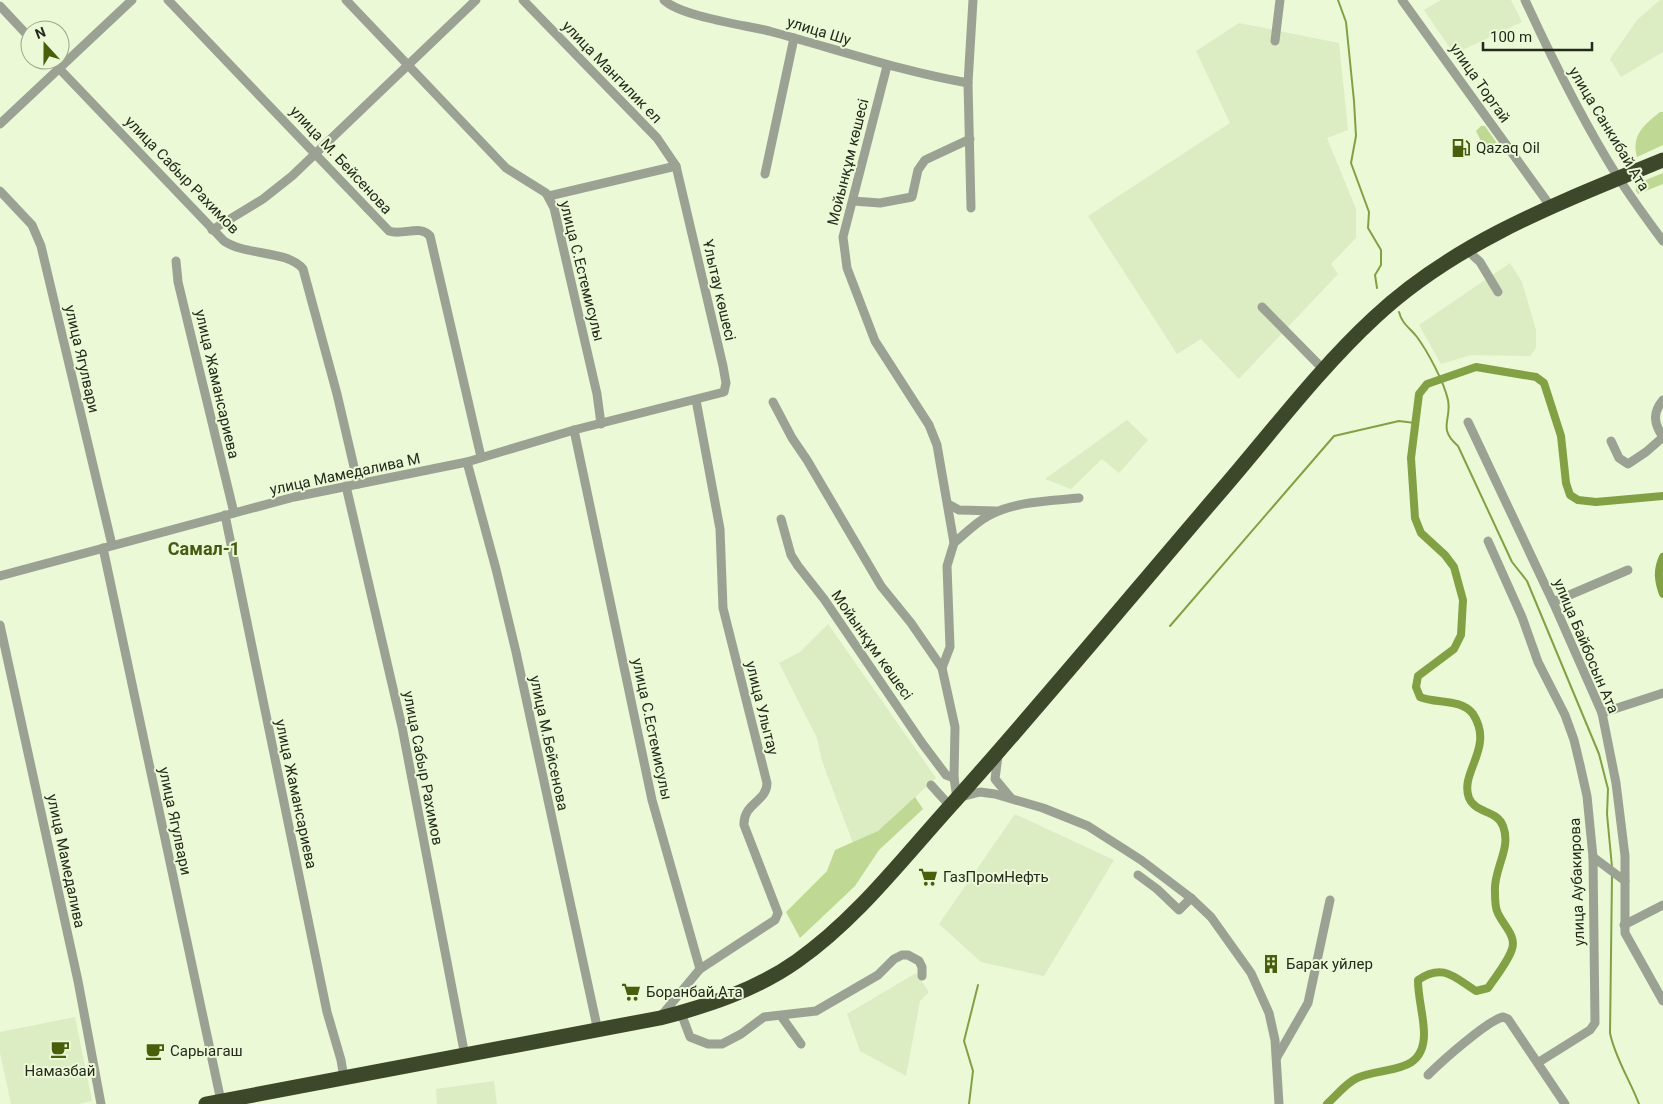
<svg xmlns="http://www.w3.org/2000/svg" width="1663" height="1104" font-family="Roboto,sans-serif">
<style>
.built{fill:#dcedc3}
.green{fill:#bfd894}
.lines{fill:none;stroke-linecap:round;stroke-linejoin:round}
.stream{stroke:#82a144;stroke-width:2}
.canal{stroke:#82a144;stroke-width:8}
.street{stroke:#9ca293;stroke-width:9}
.highway{stroke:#3d482b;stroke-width:15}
.labels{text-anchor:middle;stroke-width:4;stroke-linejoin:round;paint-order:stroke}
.street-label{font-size:15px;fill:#252a1d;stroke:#ebf9d6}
.poi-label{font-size:15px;fill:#252a1d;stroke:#ebf9d6;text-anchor:start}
.quarter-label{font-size:18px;font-weight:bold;fill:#455b11;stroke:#ebf9d6}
</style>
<rect width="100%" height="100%" fill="#ebf9d6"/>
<g class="built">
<path d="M1441,0H1511L1522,22L1454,54L1424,10Z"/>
<path d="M1660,0H1663V52L1621,77L1610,59L1637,20Z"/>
<path d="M1239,23L1339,43L1348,130L1327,138L1356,209V238L1331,264L1338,274L1239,379L1201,339L1177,354L1088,216L1230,123L1196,51Z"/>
<path d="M1510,263L1522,282L1536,330V348L1530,356L1471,355L1441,364L1419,325Z"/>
<path d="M1127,420L1148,440L1119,473L1102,459L1071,489L1045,479Z"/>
<path d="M828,624L936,778L878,831L853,843L822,761L817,738L779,663L800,652Z"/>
<path d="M1015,814L1114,860L1044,976L981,962L939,924Z"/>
<path d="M916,973L929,992L920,1001L906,1076L860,1051L847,1014Z"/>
<path d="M75,1017L92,1101L79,1104H11L0,1053V1032Z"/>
<path d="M494,1081L497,1104H437L436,1089Z"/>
</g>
<g class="green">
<path d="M1660,112H1663V145L1637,157C1631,135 1644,125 1660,112Z"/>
<path d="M1481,126H1485L1503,152L1485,149L1476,131Z"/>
<path d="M1663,173V184L1638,194L1636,191V184Z"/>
<path d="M915,797L923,809L879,850L855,886L800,938L786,912L827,871L835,850L878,831Z"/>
</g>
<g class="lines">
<g class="stream">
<path d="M1338,0L1346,22L1354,101L1356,136L1351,163L1369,212L1368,228L1381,250V265L1375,275L1377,288"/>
<path d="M1399,312C1402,324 1410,328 1417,337C1428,352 1444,382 1448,400C1452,420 1437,428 1458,446L1512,562L1527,581L1599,754L1608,789L1607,814L1612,867"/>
<path d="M1170,626L1334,436L1399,421L1415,423"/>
<path d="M1612,875L1610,1033C1615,1058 1630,1080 1639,1104"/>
<path d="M969,1104L973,1071L964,1041L978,985"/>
</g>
<g class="canal">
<path d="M1663,557C1657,570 1658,580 1663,594"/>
<path d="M1327,1104C1336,1096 1346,1083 1357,1078C1383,1066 1424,1076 1424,1034C1424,1016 1418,999 1418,980C1443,963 1454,977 1476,991L1488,988C1496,976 1508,962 1512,949C1517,935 1501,923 1497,911C1495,906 1495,898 1495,892C1493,869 1512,849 1503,826C1497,810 1476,814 1469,798C1459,772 1495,748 1473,714C1461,698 1436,704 1420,697L1416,687L1418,676L1454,649L1461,635L1463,600L1454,567L1445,555L1421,533L1415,518L1411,458L1419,394L1427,384L1476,367L1536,377L1544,383L1561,436L1566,483L1570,495L1578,500L1596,502L1663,496"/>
</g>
<g class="street">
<path d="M168,0L389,231C403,236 420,224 430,236L481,457"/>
<path d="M346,0L506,168L546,193L554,208L597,394L601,424"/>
<path d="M664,0C680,16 744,25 769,31C836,49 900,71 968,83"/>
<path d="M1402,0L1551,207"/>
<path d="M1525,0C1553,61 1583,122 1619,179C1633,200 1648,221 1663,241"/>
<path d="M0,6L30,38"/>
<path d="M1275,41L1280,0"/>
<path d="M51,60L224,241C246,256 288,250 303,269L337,394L358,484"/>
<path d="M887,66L843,237L847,268L875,341L929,425L937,445L954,543L947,566L950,647L942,668"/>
<path d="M0,124L132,0"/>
<path d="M765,174L794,38"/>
<path d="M0,191L32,225L41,246L112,545"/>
<path d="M549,196L676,166"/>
<path d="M853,201L880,203L912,197L918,170L925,160L970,139"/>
<path d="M971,208L968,83L973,0"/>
<path d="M212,230L263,199L292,176L476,0"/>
<path d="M1466,249L1480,262L1498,292"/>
<path d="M176,261L178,282L234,513"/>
<path d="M1262,307L1325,371"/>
<path d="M1663,400C1652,413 1654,424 1663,437"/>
<path d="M773,402L792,438L807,460L881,586L911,623L942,668L955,727L954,778L957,798L980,792L995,794L1043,808L1088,826L1141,860L1191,898L1211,917L1251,973L1269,1013L1275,1040L1279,1104"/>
<path d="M1468,422L1553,602L1602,713L1616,783L1625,856V933L1663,1001"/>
<path d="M574,430L652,800L700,969"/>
<path d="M1611,441L1619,458L1628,464L1646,452L1663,437"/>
<path d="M467,462L496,569L516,652L598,1031"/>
<path d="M346,486L402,727L465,1056"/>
<path d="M948,504L959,510L996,511"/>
<path d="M225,515L327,1012L341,1060L344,1078"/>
<path d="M781,519L791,555L798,566L824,599L922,743L946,775L954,778"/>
<path d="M1488,541L1522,617L1538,662L1565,715L1574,740L1580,765L1587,796L1593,857L1595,1023L1590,1030L1539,1062"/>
<path d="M954,543C965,534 975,523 988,516C1015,501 1049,501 1079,498"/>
<path d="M103,548L221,1101"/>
<path d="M0,576L294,497L467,462L574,430L724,392L726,383L723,366L676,166L657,138L523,0"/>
<path d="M1553,602L1628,570"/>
<path d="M0,625L78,981L101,1104"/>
<path d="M1602,713L1663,693"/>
<path d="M998,756L995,779L1010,797"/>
<path d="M931,785L950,806"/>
<path d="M1593,857L1625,881"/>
<path d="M1138,875L1157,889L1179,910L1191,898"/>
<path d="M1624,925L1663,905"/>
<path d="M681,1013L690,1037L708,1044H722L741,1034L764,1017L816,1011L878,975L894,959L902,955H908L919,961L922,967V976"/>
<path d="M661,1016L700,969L775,920L778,913L744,825C743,803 767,802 767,783L723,608L720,529L696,400"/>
<path d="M781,1016L801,1044"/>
<path d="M1277,1057L1308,1003L1330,900"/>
<path d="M1428,1075C1441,1062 1488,1020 1503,1017L1508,1019L1565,1104"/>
</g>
<path class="highway" d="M206,1104L660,1018C707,1006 756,990 797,961C857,919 903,858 953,803C1046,699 1135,591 1226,485C1274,429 1320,368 1374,318C1456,241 1561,202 1663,160"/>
</g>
<defs>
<g id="fuel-bare" transform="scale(1.5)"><path d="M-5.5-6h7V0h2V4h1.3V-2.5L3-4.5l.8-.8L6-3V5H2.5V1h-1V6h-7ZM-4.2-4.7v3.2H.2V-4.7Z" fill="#485f0b" stroke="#ebf9d6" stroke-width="2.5" paint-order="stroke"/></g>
<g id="supermarket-bare" transform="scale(1.5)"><path d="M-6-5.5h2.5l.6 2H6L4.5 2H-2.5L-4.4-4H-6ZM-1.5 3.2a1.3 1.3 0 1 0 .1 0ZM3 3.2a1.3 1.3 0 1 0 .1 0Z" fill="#485f0b" stroke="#ebf9d6" stroke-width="2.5" paint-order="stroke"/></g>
<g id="building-bare" transform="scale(1.5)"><path d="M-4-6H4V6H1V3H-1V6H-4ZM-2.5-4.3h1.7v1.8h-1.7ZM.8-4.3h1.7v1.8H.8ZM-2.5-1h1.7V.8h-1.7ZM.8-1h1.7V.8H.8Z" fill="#485f0b" stroke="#ebf9d6" stroke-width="2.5" paint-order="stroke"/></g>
<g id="cafe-bare" transform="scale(1.5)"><path d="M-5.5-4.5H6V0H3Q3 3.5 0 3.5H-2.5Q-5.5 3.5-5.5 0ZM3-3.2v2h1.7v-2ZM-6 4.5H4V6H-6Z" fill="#485f0b" stroke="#ebf9d6" stroke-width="2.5" paint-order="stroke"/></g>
</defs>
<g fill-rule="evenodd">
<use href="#fuel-bare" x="1461" y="148"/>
<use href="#supermarket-bare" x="928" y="877"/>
<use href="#building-bare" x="1271" y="964"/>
<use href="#supermarket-bare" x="631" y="992"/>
<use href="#cafe-bare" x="60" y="1049"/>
<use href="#cafe-bare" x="155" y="1051"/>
</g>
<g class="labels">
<g class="street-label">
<text transform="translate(819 31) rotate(17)" y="5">улица Шу</text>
<text transform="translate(612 72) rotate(46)" y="5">улица Мангилик ел</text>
<text transform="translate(1480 83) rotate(55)" y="5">улица Торгай</text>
<text transform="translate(1609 129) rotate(59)" y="5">улица Санкибай Ата</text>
<text transform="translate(341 160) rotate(47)" y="5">улица М. Бейсенова</text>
<text transform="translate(848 162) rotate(-76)" y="5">Мойынқұм көшесі</text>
<text transform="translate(182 175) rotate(46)" y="5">улица Сабыр Рахимов</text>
<text transform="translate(582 271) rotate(76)" y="5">улица С.Естемисулы</text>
<text transform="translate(719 290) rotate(77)" y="5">Ұлытау көшесі</text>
<text transform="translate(82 359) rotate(77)" y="5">улица Ягулвари</text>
<text transform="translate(217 384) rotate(77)" y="5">улица Жамансариева</text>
<text transform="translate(345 474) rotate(-12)" y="5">улица Мамедалива М</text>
<text transform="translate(872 645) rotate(55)" y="5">Мойынқұм көшесі</text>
<text transform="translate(1586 646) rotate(67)" y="5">улица Байбосын Ата</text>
<text transform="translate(762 708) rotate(76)" y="5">улица Улытау</text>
<text transform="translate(652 729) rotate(78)" y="5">улица С.Естемисулы</text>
<text transform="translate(549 743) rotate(78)" y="5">улица М.Бейсенова</text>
<text transform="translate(423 768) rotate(79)" y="5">улица Сабыр Рахимов</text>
<text transform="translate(296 794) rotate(78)" y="5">улица Жамансариева</text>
<text transform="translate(175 821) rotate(78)" y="5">улица Ягулвари</text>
<text transform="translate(66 861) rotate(78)" y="5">улица Мамедалива</text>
<text transform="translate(1577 882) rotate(-92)" y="5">улица Аубакирова</text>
</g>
<g class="poi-label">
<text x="1476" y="153">Qazaq Oil</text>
<text x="943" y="882">ГазПромНефть</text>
<text x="1286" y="969">Барак уйлер</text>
<text x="646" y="997">Боранбай Ата</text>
<text x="170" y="1056">Сарыагаш</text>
<text x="60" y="1076" text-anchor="middle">Намазбай</text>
</g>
<g class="quarter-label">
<text x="204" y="555">Самал-1</text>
</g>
</g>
<g transform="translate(45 45) rotate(339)"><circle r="24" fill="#ebf9d6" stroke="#9ca68c"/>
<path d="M0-4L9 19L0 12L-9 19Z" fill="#485f0b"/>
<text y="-8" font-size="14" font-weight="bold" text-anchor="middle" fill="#252a1d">N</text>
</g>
<path d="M1483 42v8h109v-8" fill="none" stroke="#252a1d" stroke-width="2.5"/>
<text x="1490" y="42" font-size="15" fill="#252a1d" stroke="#ebf9d6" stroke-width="4" paint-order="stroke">100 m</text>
</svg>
